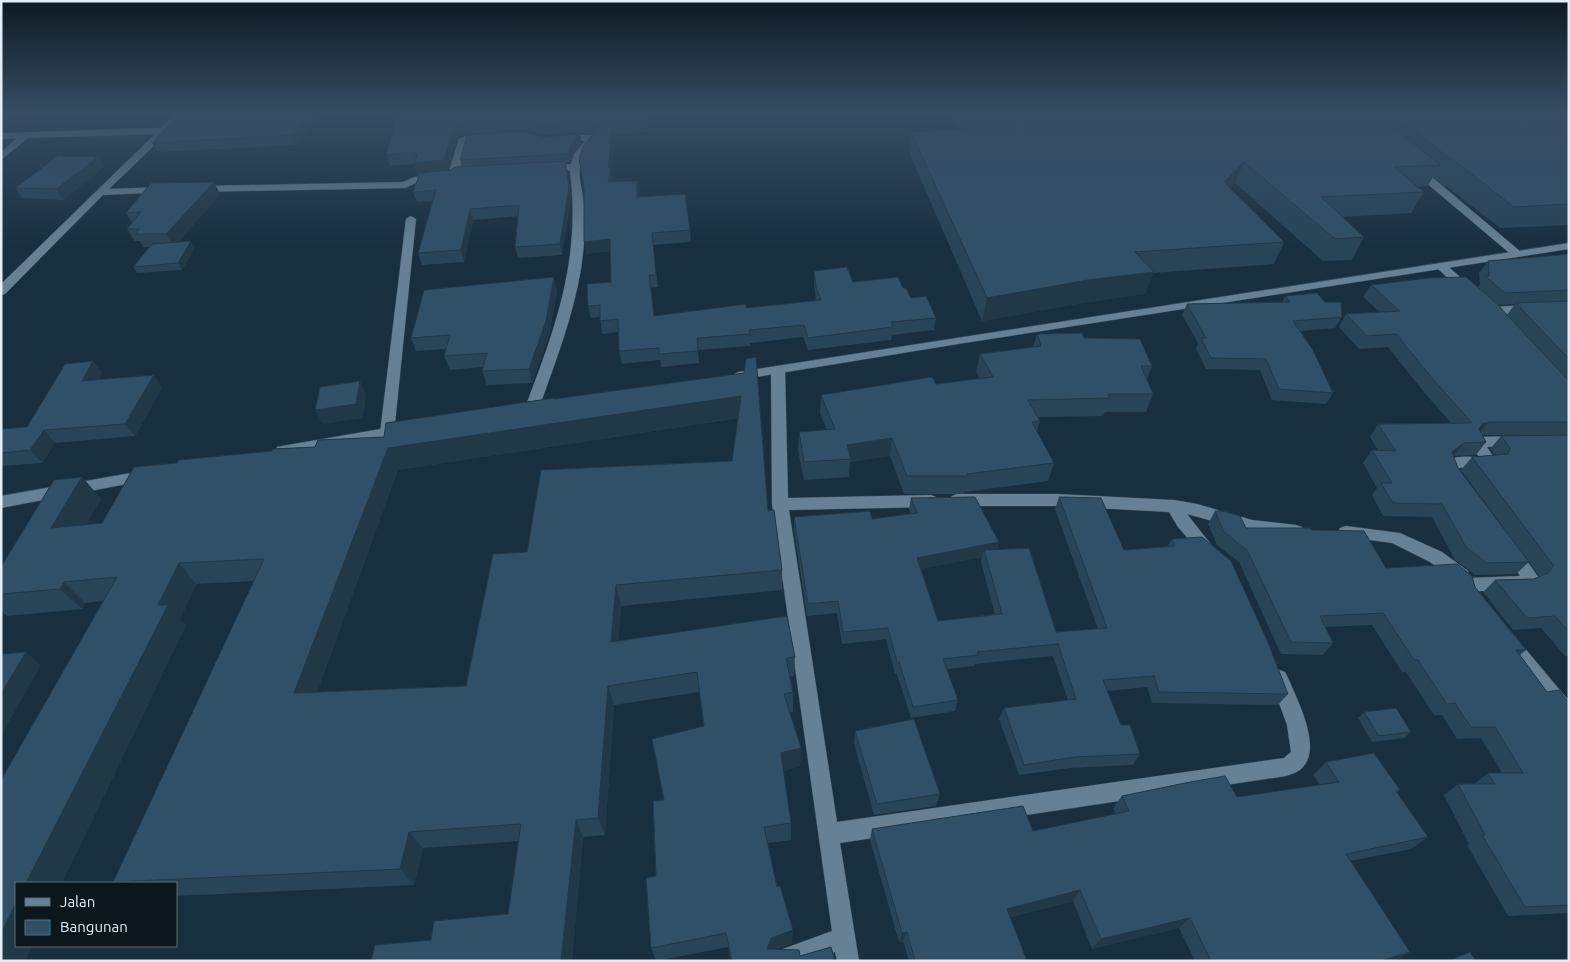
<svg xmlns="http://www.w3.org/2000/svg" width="1570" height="962" font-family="Ubuntu,sans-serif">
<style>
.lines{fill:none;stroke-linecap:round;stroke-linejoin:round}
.street-casing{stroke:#374b58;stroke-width:1}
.secondary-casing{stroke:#374b58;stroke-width:1}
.street{fill:#668194;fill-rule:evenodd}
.secondary{fill:#668194;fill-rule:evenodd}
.wall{fill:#284558;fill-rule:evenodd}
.shaded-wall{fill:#213847}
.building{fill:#2f5066;stroke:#213847;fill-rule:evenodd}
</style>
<rect width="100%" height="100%" fill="#172f3f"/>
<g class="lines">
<g class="street-casing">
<g id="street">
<path d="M179,112H189L109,189L164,187L168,188L169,190L168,192L103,195L5,294L1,295V284L155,134L28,138L1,160V152L17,138L1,139V133L161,128Z"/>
<path d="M487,134L492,137L490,139L466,143L458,176L450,180L416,183L405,188L197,192L192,189L197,186L403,182L414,177L448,174L459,139L466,136Z"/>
<path d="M560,135H593L598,138C590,148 582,154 580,167C578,177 583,193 584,204C586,225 584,248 581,269C573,317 555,363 539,408L537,411H527L525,408C556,326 581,260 570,171L561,167L562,165L571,164L574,154L585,141L557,140L555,138Z"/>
<path d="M1415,165L1419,166L1521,252L1523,254L1521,256H1513L1411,170V166Z"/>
<path d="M411,216L416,219L394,433L392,436H382L380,433L406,219Z"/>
<path d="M1441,263L1445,264L1473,288L1475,291L1473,294H1465L1437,268L1435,266Z"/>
<path d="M1569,303V311L1492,315L1486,311L1492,307Z"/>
<path d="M778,366L785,370L788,498L931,495L936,497L939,501L936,505L931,507L789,510L837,822L1284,758L1291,752L1287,725L1270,678L1273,672L1279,670L1285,672L1288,678C1297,699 1322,747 1303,767C1299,772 1292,774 1286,776L840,843L859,961H837L835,952L812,961H769L772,953L832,931L772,504L771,370Z"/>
<path d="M1516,436L1521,437L1523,441L1521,445L1487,447L1497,462L1495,466L1458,468L1462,477L1460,481L1455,482L1450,481L1443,466C1450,454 1467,457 1479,457L1470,443L1472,439L1479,437Z"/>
<path d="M957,494H1057L1174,500L1197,504L1252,520L1296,525L1302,527L1304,531L1302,535L1296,537L1252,532L1187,514L1217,552L1215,556L1209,558L1203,556L1178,527L1169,512L1057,506H957L952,504L949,500L952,496Z"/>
<path d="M1346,526L1400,533L1442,552L1468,571L1469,578L1520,576L1503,551L1505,547L1511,545L1517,547L1539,578C1530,596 1496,590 1479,591L1484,600L1482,605C1471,609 1466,602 1462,593L1464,582L1456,581L1430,562L1392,543L1340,536L1338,532L1340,528Z"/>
<path d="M1507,631L1513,634L1569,701V725L1562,722L1501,644L1498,639L1501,634Z"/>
</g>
</g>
<g class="secondary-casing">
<g id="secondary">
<path d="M1569,243V249L958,344L738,380L731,376L738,372Z"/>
<path d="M404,425L409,427L411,430L409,433L282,456L277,455L275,451L277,447L282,446Z"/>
<path d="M148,470L153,471L155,475L153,479L1,508V496Z"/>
</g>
</g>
<use href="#street" class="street"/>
<use href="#secondary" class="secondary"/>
</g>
<g class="wall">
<path d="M319,112L297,145L158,152L152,143Z"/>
<path d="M649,112V132L615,134L611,168L613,179V182L639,192V197L690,230L691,242L653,245L658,287L651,288L654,316L816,301L814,283V271L853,282L903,288L911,298L936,318L934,330L892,335L891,340L808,350L803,337L750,343V346L698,350L699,363L661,367L660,360L622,364L619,351V332L602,334L600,317L591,318L588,306L611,282L610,251L586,254L584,242L593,134L580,132L545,135L524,129L464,134L457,138L448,170L462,167L460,160L543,137L582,142L573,153L570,162H565L571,196L562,255L518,258L515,247L518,216L473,220L464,262L422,265L418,253L433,201L417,202L413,192L419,175H418L414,164L390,166L386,155L396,118Z"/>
<path d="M947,112H1569V225L1500,228L1446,186H1444L1433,177L1428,186L1418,187L1424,192L1411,213L1342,217L1364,237L1352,260L1323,261L1235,183L1230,188L1284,242L1274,264L1153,273L1145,294L1082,303L982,321L909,152L911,132L958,129Z"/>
<path d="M98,157L104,167L63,200L22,198L15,188Z"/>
<path d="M220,194L178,242L195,247L182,270L137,273L133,267L150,247H143L140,241H135L127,229L132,223L126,213Z"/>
<path d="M1569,254V435H1482L1486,442L1476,455L1453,456L1458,468L1520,550L1461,470L1472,457L1495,455L1490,449L1501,436L1569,435V656H1565L1541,628L1513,630L1483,592L1495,580L1534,579L1540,577L1529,562L1516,574L1475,575L1455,560L1432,517L1383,516L1372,495L1377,488L1363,463L1372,450H1378L1370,437L1378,424L1451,423L1423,391L1388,347L1359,349L1339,327L1346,314L1380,312L1363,297L1371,285L1478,287L1480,284L1479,273L1488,261ZM1515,304L1507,315L1498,305Z"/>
<path d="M557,291L549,335L532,383L487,385L482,371L483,367L450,370L444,356L446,349L416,351L411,338Z"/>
<path d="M1285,296L1342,317L1335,328L1300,331L1333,393L1326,404L1272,400L1260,370L1206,369L1196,349L1198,343L1182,315L1187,304L1282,302Z"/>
<path d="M1037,334L1084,338L1152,366L1147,379L1153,394L1146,412H1105L1103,416L1039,417L1040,421L1037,432L1054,463L1048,481L964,492V494H904L890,456L850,462L849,477L804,480L798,450L799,432L827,430L820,413L821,395L936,384L980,379L976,372L980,354L1033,347Z"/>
<path d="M756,357L768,511L774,510L782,570V590L621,606L618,641L787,616L795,657L794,676L790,677L793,692V712H789L801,748L800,766L783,771L791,823V840L768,843L777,887L780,886L793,930L792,943L777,949L799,950L800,956L831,947L835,961H731L728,947L656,961L651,948L646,878L656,876L653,801L664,800L652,739L704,726L699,692L614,705L605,835L583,837L572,961H371L375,945L431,940L434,921L508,914L519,841L423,848L414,885L176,896V883H114L113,882L254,581L196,584L180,619L186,625L62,883H16V946H32L25,961H1V780L103,601L85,603L82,609L7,616L1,611V567L54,480L82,477L101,499L86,525L102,523L134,467L177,463L179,460L272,451L273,449L315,447L318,440L384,437L386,423L554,398V399L744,373L746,359ZM738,418L732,461L541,470L527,552L493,554L466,686L317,692L398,470Z"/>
<path d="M93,361L102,374L99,379L162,388L135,436L55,443L42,463L1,466V429L27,427Z"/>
<path d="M1059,497L1124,550L1167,547L1172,539L1288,694L1278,705L1152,703L1147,687L1107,691L1121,725L1140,754L1133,765L1070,768L1019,775L999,719L1004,708L1068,700L1053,656L975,664L974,666L947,669L958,700L955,711L911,718L897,674H895L886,639L842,644L837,613L807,616L794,530V517L872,519L911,513L909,510L911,498L999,542L997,550L1056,632L1098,629L1055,509ZM982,557L981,562L995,614L938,621L921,569Z"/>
<path d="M1215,511L1246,528L1311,530L1386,568L1475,587L1526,650L1520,655L1547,692L1569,703V913L1508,916L1467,845L1469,844L1444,795L1458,784H1474L1488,773H1502L1481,738L1457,739L1442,715H1434L1406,672H1402L1372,625L1325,627L1333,643L1323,655L1281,654L1239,562L1217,545L1208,524Z"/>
<path d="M1364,712L1411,732L1404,738L1372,742L1358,718Z"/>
<path d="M855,731L940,794L936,806L874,815L854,743Z"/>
<path d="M1326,762L1400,790L1397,793L1428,837L1411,849L1350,861L1410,952L1394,961H1195L1179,928L1092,949L1073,901L1010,917L1027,961H909L903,941L899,942L870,840L872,829L1033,831L1116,814L1113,808L1122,796L1237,797L1320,785L1313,775Z"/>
</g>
<g class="shaded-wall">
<path d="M1,112H6L1,116Z"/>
<path d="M309,112H319L297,145L293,135Z"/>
<path d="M648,112H649V132L648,121Z"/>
<path d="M461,123L464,134L457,138L448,171L418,175L414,163L454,127Z"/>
<path d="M613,123L615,134L611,170V168L613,179L610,194L608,182V168Z"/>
<path d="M580,134L582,142L573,153L570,162L568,154L571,145Z"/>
<path d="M98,157L104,167L63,200L56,189Z"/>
<path d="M565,161L571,196L562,255L560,244Z"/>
<path d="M1244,162L1235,183L1215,203L1224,182Z"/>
<path d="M637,181L639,192L638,209L637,197Z"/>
<path d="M214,182L220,194L174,247L166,234Z"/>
<path d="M470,209L473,220L464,262L461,250Z"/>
<path d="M610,239L612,251L586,254L584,242Z"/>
<path d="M191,241L195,247L182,270L178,263Z"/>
<path d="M1154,272L1145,294L1082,303L982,321L987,298L1088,280Z"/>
<path d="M554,277L557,291L549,335L532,383L529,369Z"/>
<path d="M93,361L102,374L91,393L82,381Z"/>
<path d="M154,375L162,388L135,436L125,424Z"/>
<path d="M360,381L366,395L363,418L323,424L315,410Z"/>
<path d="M741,396L742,417L398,470L310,712L294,693L388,448Z"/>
<path d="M1489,422L1478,435L1471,437L1482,424Z"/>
<path d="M44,430L55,443L42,463L30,450Z"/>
<path d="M892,438L890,456L850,462L851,459L847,445Z"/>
<path d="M1464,443L1454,456L1452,452Z"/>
<path d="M82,477L101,499L72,549L51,528Z"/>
<path d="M999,542L995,555L984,550L982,557L915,570L917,558Z"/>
<path d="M179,563L196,584L180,619L186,625L62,883H26Z"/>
<path d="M64,582L85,603L82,609L60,589Z"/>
<path d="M616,585L621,606L617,662L611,642Z"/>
<path d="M26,652L41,665L1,736V694Z"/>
<path d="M608,686L614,705L605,835L598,818Z"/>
<path d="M801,748L800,766L781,772V753Z"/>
<path d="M576,820L583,837L572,961H561Z"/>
<path d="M409,832L423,848L414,885L400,869Z"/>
<path d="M1080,890L1073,901L1001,919L1007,909Z"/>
<path d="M16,903V946H32L25,961H1V933Z"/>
<path d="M1190,918L1179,928L1092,949L1101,939Z"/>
<path d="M793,930L792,943L771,951L767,949L771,938Z"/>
<path d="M907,932L903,941L899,942L902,933Z"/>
<path d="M1410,952L1394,961H1380Z"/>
</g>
<g class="building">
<path d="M180,112H309L293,135L152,143Z"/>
<path d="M460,112H648V121L613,123L608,168H611L608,182L637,181V197L685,194L690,230L652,233L656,275H649L654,316L746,304V308L821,300L816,287L814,271L847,267L853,282L898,277L903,288H906L911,298L926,296L936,318L891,322L893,327L808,338L804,325L749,330L750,334L697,338L698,351L659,354V348L619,351L618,319L600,321V305L588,306L587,284L611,282L610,239L584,242V188L579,158L584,145L598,128L596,124L578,121L543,124L521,118L461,123L454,127L444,160L414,163L417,154L414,155L415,152L386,155L396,118Z"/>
<path d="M963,112H1374L1440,165L1394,167L1424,192L1321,197L1364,237L1335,239L1244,162L1224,182L1284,242L1135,252L1154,272L1088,280L987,298L911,132L974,129Z"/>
<path d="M1390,112H1569V204L1514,207L1459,164H1457Z"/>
<path d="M522,131L543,137L580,134L571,145L568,154L460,160L467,135Z"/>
<path d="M58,156L98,157L56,189L15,188Z"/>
<path d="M565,161L569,186L560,244L515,247L519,205L470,209L461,250L418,253L436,190L413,192L420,173L450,170L455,167Z"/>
<path d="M214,182L166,234H135L140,229H127L141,212L126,213L151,183Z"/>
<path d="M191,241L178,263L133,267L152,244Z"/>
<path d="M1569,254V290L1505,293L1485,276H1489L1488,261Z"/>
<path d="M554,277L546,321L529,369L482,371L487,353L444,356L450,335L411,338L424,290Z"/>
<path d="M1466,277L1496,303L1569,381V422H1489L1482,424L1479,429L1486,442L1464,443L1452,452L1458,468L1529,562L1487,563L1466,547L1442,504L1393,503L1381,483H1392L1372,450L1396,451L1378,424L1472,423L1432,378L1396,334L1367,336L1346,314L1400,311L1371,285L1428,278Z"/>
<path d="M1317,293L1325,302H1341L1342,317L1293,321L1313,350L1333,393L1279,389L1266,359L1211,358L1201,338H1206L1187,304L1290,302L1285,296Z"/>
<path d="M1569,301V359L1516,303Z"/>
<path d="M1082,333L1084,338L1140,339L1152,366H1141L1153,394H1108L1110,398L1028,400L1040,421L1032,422L1054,463L967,474L968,476H907L892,438L847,445L851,459L804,462L799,432L835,429L821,395L932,377L936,384L993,377L980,354L1041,346L1037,334Z"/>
<path d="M756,357L768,511L774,510L782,570L616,585L611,642L787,616L795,657L786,658L793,692L784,694L801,748L781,753L791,823L764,827L777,887L780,886L793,930L771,938L767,949L799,950L800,956L831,947L835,961H732L726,933L651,948L646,878L656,876L653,801L664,800L652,739L704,726L697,672L608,686L598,818L576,820L561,961H371L375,945L431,940L434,921L508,914L521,824L409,832L400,869L113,882L264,559L179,563L158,605H168L26,883H16V903L1,933V780L117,577L64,582L60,589L1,594V567L54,480L82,477L51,528L102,523L134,467L177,463L179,460L272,451L273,449L315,447L318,440L384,437L386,423L554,398V399L744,373L746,359ZM741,396L732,461L541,470L527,552L493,554L466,686L294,693L388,448Z"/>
<path d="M93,361L82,381L154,375L125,424L44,430L30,450L1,453V429L27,427L65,364Z"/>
<path d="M360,381L356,404L315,410L320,387Z"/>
<path d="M1569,435V632L1555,616L1527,618L1495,580L1534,579L1548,573L1554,566L1472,457L1508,454L1510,448L1501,436Z"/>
<path d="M975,497L999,542L917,558L938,621L1002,614L984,550L1029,548L1056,632L1107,628L1059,497L1101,498L1124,550L1175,546L1172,539L1202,537L1231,561L1267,640L1288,694L1159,692L1154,676L1103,680L1121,725H1130L1140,754L1075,757L1024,765L1004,708L1076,699L1058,644L977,652L978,655L943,659L958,700L913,707L899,662H897L888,628L843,632L838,601L808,604L794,517L870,511L872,519L917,513L911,498Z"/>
<path d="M1215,511H1223L1240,516L1246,528H1310L1311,530L1364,531L1386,568L1457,564L1472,576L1475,587L1526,650H1516L1547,692L1559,690L1569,703V905L1525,907L1482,835H1485L1458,784H1495L1488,773H1523L1495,727H1471L1455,703L1447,704L1418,660H1414L1383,613L1320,616L1333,643L1291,642L1247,550L1224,532Z"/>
<path d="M26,652L1,694V654Z"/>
<path d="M1396,708L1411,732L1379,736L1364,712Z"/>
<path d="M914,719L940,794L877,804L855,731Z"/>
<path d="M1374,753L1400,790L1396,791L1428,837L1346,854L1410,952L1380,961H1211L1190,918L1101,939L1080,890L1007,909L1027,961H915L907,932L902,933L872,829L1023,806L1033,831L1129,811L1122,796L1190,782L1225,776L1237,797L1339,782L1326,762Z"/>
<path d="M1470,952L1476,961H1448Z"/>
</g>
<linearGradient id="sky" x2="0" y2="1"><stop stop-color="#0d1a23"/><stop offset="0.46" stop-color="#364d63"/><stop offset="1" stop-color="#364d63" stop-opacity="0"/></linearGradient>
<rect width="1570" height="246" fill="url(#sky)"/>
<rect width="1570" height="962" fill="none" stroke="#e1effa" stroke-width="5"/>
<rect x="15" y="882" width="162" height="65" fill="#0b161d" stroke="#616d75"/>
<rect x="25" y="898" width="25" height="8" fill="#668194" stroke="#616d75"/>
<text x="60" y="907" font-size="15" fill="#e1effa">Jalan</text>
<rect x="25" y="920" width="25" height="15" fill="#2f5066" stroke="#616d75"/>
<text x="60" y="932" font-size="15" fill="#e1effa">Bangunan</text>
</svg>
